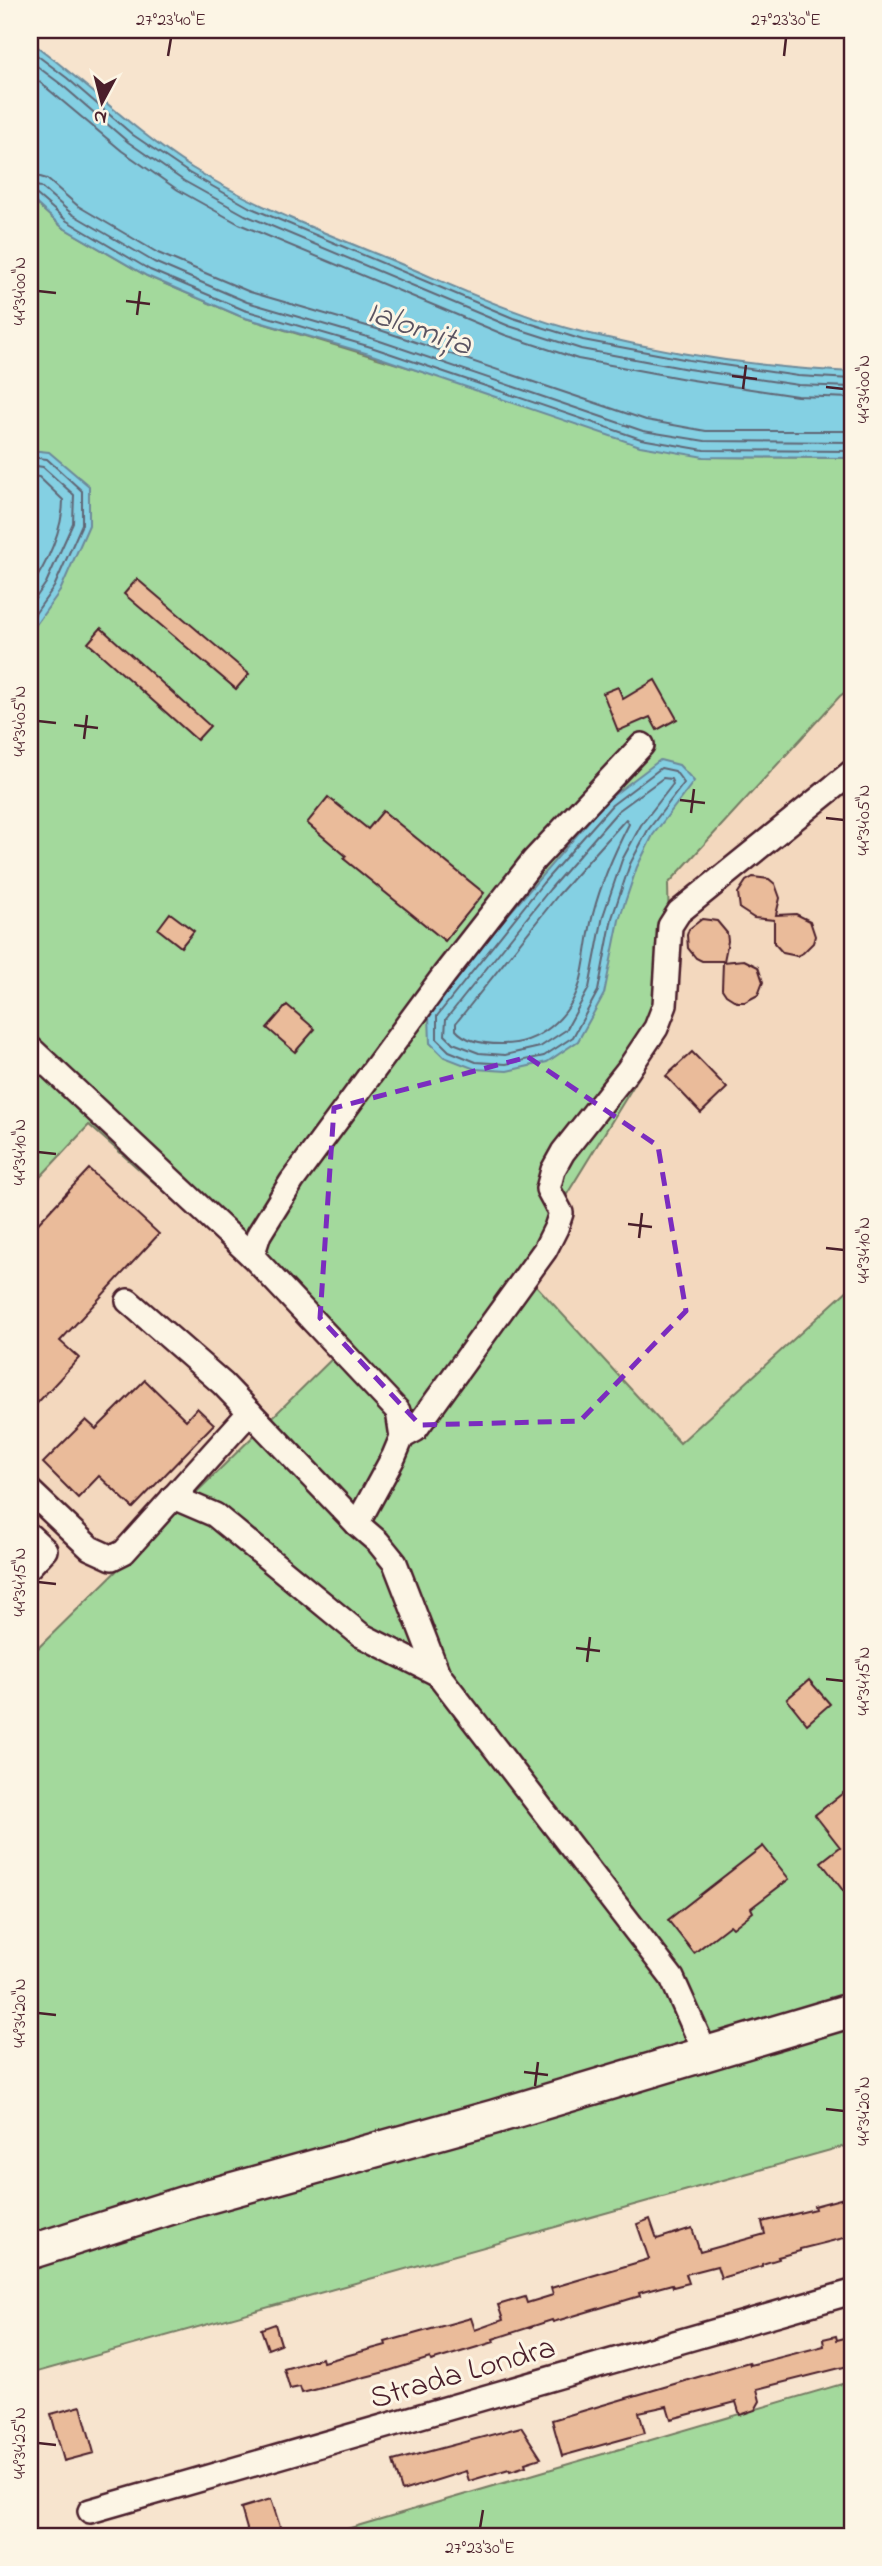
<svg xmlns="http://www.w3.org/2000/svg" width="882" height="2566" font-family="'Indie Flower',sans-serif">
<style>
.built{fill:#f3d8be}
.green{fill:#a3d99c;stroke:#767c64;stroke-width:2}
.water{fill:#84d0e3;stroke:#6d8999;stroke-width:2}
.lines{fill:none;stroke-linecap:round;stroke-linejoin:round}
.shore{stroke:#616675;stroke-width:2}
.building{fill:#eabb9a;stroke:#4a1f2b;stroke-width:2}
.minor-casing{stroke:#4a1f2b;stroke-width:28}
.highway-casing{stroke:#4a1f2b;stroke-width:38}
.minor{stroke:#fcf5e5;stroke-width:23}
.highway{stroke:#fcf5e5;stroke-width:33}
.marked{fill:none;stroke:#7b2cbf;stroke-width:5;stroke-dasharray:14 9;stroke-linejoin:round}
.ticks{fill:none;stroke:#4a1f2b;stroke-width:2.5}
.labels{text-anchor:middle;stroke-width:6;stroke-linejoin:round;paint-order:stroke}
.street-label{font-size:32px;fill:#4a1f2b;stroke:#fcf5e5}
.water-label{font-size:33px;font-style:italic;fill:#5b5462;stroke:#fcf5e5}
.neatline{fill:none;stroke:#4a1f2b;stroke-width:2.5}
.ticks-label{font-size:18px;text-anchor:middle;fill:#4a1f2b}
</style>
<rect width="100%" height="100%" fill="#f7e4ce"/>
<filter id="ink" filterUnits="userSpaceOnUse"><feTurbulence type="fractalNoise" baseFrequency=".0143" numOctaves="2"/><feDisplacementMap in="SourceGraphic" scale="14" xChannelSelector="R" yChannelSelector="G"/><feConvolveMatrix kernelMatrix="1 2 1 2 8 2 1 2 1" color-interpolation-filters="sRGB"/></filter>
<g filter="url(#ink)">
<g class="built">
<path d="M852,687V1286L680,1444L521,1269L671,1025L668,884L840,696Z"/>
<path d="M89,1125L342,1349L30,1656V1188Z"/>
</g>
<g class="green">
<path d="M30,198L62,227L147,276L242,317L704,457L852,458V687L840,696L668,884L671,1025L521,1269L680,1443L852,1286V2144L30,2374V1656L342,1349L89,1125L30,1188Z"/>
<path d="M852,2381V2536H323Z"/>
</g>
<g class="water">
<path d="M30,41C85,82 134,131 192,168C251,204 315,229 379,255C446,282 514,316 586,333C672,354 764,368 852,372V458L704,457L640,446L369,354L242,317L147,276L62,227L30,198Z"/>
<path d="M30,450L49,452L89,486V525L60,591L30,633Z"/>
<path d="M660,760L679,765L694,781L653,835L637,867L619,920L604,994L578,1041L547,1062L507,1071L475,1069L444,1057L430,1043L429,1015L489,937L607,800Z"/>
</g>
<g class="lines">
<g class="shore">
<path d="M30,50L67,78L133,135L189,173L249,207L513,318L583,340L689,360L798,376L852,379"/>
<path d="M30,61L62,85L128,142L184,181L245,215L509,326L581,349L688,369L798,385L852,387"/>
<path d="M30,74L122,151L178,190L239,224L505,335L578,359L686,379L797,396L852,398"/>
<path d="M30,174L47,179L78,206L158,253L250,292L377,329L646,420L706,431H852"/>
<path d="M30,185L41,187L72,214L154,262L247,302L374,339L643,431L705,441L852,442"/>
<path d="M30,194L37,195L67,221L150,270L244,310L371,347L641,439L704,450L852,451"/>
<path d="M30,457L47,459L82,491V524L54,587L30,621"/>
<path d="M30,465L43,467L74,495L73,523L46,583L30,606"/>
<path d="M30,476L39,477L63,500C63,529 47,564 30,588"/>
<path d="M661,768L675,771L684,783L648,830L630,864L612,918L598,991L573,1037L544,1056L506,1064L476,1062L449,1051L437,1039V1016L543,883L612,805Z"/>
<path d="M663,778L671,779L673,784L641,825L622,860L603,916L589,988L566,1030L540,1047L505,1055L479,1053L453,1043L445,1035L446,1019L550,889L618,811Z"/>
<path d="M626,819L629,824C614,853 601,883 593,914C587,937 586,961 580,983C569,1018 539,1045 501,1044C486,1044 466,1042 456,1030V1023L558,895Z"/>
</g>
</g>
<g class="building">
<path d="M137,579L249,674L236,689L124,594Z"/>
<path d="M101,628L210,726L197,740L88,643Z"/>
<path d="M655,680L677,719L657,730L650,717L618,731L603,693L618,687L623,699Z"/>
<path d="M328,797L368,829L383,811L484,893L445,941L344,859L346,856L307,823Z"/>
<path d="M753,877L769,879L775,884L780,898L776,915L796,914L810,921L815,936L813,943L803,953L797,956L783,953L774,943V920L754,918L740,909L738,893L746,881Z"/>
<path d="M170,913L194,931L181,947L158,929Z"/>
<path d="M702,919L717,921L727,933L728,941L724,961H702L696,958L688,948L687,935L689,929Z"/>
<path d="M744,960L758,967L763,982L758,995L745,1002H737L726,995L722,989L723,962Z"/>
<path d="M287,1005L315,1029L295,1052L267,1028Z"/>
<path d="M692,1052L727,1088L701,1113L666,1076Z"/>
<path d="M89,1169L159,1234L60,1341L79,1358L30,1411V1232Z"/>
<path d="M145,1380L186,1420L197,1408L214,1424L133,1508L99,1476L78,1498L43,1463L86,1420L96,1429Z"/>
<path d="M809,1680L830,1704L807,1724L787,1699Z"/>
<path d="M852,1786V1902L821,1862L840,1847L815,1815Z"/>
<path d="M763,1846L789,1879L751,1908L753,1912L733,1928L730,1925L694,1953L668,1920Z"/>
<path d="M844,2198L852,2236L800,2249V2251L778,2257L779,2259L762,2264V2266L721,2278L717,2266L686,2274L689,2283L673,2287L672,2284L639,2293L640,2296L553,2322L552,2320L493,2339L494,2342L431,2361L430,2358L385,2372L302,2393L300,2387L290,2389L284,2369L322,2358L323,2362L386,2345L385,2342L471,2318L475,2330L503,2320L498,2305L525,2297L527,2303L553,2295L551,2288L649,2259L637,2224L650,2219L657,2239L692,2228L700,2252L765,2234L762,2222L815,2209L814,2206Z"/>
<path d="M275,2324L281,2344L268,2349L261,2329Z"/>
<path d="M836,2336L837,2340L852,2336V2365L757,2389L760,2401L755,2410L740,2415L736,2402L671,2419L667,2406L639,2412L645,2433L562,2456L552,2420L749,2362L750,2365L824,2346L823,2339Z"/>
<path d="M81,2406L94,2453L64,2461L51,2414Z"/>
<path d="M521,2427L541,2458L525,2463L526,2466L510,2471L509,2469L469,2481L466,2471L402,2491L393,2461Z"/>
<path d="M271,2499L283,2536H249L241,2508Z"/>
</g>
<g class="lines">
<g class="minor-casing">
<g id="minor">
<path d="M30,1048L252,1256L398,1411L402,1437L394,1456L357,1524"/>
<path d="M252,1256L259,1234L292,1181L444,975L534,860L642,745"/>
<path d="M128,1301L223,1384L357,1524L378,1542L395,1563L438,1674L672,1978L706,2054"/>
<path d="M402,1437L415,1430L545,1250L556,1228L561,1213L548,1189L553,1170L563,1152L628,1070L656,1028L665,1005L670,926L679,912L852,772"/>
<path d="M30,1491L90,1548L112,1558L124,1552L250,1412"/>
<path d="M173,1497L215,1515L361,1635L438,1674"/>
<path d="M30,1536L45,1550L30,1566"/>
<path d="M90,2511L852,2292"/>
</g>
</g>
<g class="highway-casing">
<path id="highway" d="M30,2252L188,2202L494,2117L852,2010"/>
</g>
<use href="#minor" class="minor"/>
<use href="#highway" class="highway"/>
</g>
</g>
<path class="marked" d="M528,1057L658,1146L686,1311L580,1421L420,1425L320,1318L334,1108Z"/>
<path class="ticks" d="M168,56L171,38M784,56L786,38M38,291L56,293M126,301L150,304M137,315L140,291M732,376L757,379M826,387L844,389M743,389L746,365M38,721L56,723M74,725L98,728M84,739L87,715M680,800L705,803M691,813L694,789M826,818L844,820M38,1152L56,1154M628,1224L652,1227M639,1238L642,1213M826,1248L844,1250M38,1582L56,1584M576,1648L600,1651M587,1662L590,1637M826,1679L844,1681M38,2013L56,2015M524,2072L548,2075M535,2086L538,2062M826,2109L844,2111M38,2443L56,2445M480,2528L483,2510"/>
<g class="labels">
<g class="street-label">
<text transform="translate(462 2371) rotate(-16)" y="11">Strada Londra</text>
</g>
<g class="water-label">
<text transform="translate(420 326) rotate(19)" y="12">Ialomița</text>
</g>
</g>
<rect width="882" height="2566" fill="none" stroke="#fcf5e5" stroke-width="77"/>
<g transform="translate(102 102) rotate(187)" stroke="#fcf5e5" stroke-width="5" paint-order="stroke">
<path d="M0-5L12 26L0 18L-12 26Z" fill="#4a1f2b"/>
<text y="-10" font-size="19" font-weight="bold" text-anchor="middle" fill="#4a1f2b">N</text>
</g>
<rect x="38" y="38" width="806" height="2490" class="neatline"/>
<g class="ticks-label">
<text x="171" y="25">27°23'40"E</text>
<text x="786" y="25">27°23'30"E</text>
<text transform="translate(19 291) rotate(-90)" y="6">44°34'00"N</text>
<text transform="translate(863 389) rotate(-90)" y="6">44°34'00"N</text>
<text transform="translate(19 721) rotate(-90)" y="6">44°34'05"N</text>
<text transform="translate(863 820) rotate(-90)" y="6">44°34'05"N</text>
<text transform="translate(19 1152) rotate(-90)" y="6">44°34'10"N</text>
<text transform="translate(863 1250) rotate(-90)" y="6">44°34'10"N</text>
<text transform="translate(19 1582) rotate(-90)" y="6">44°34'15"N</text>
<text transform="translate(863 1681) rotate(-90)" y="6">44°34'15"N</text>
<text transform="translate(19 2013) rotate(-90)" y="6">44°34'20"N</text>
<text transform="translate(863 2111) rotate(-90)" y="6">44°34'20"N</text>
<text transform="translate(19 2443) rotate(-90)" y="6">44°34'25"N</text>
<text x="480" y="2553">27°23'30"E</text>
</g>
</svg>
